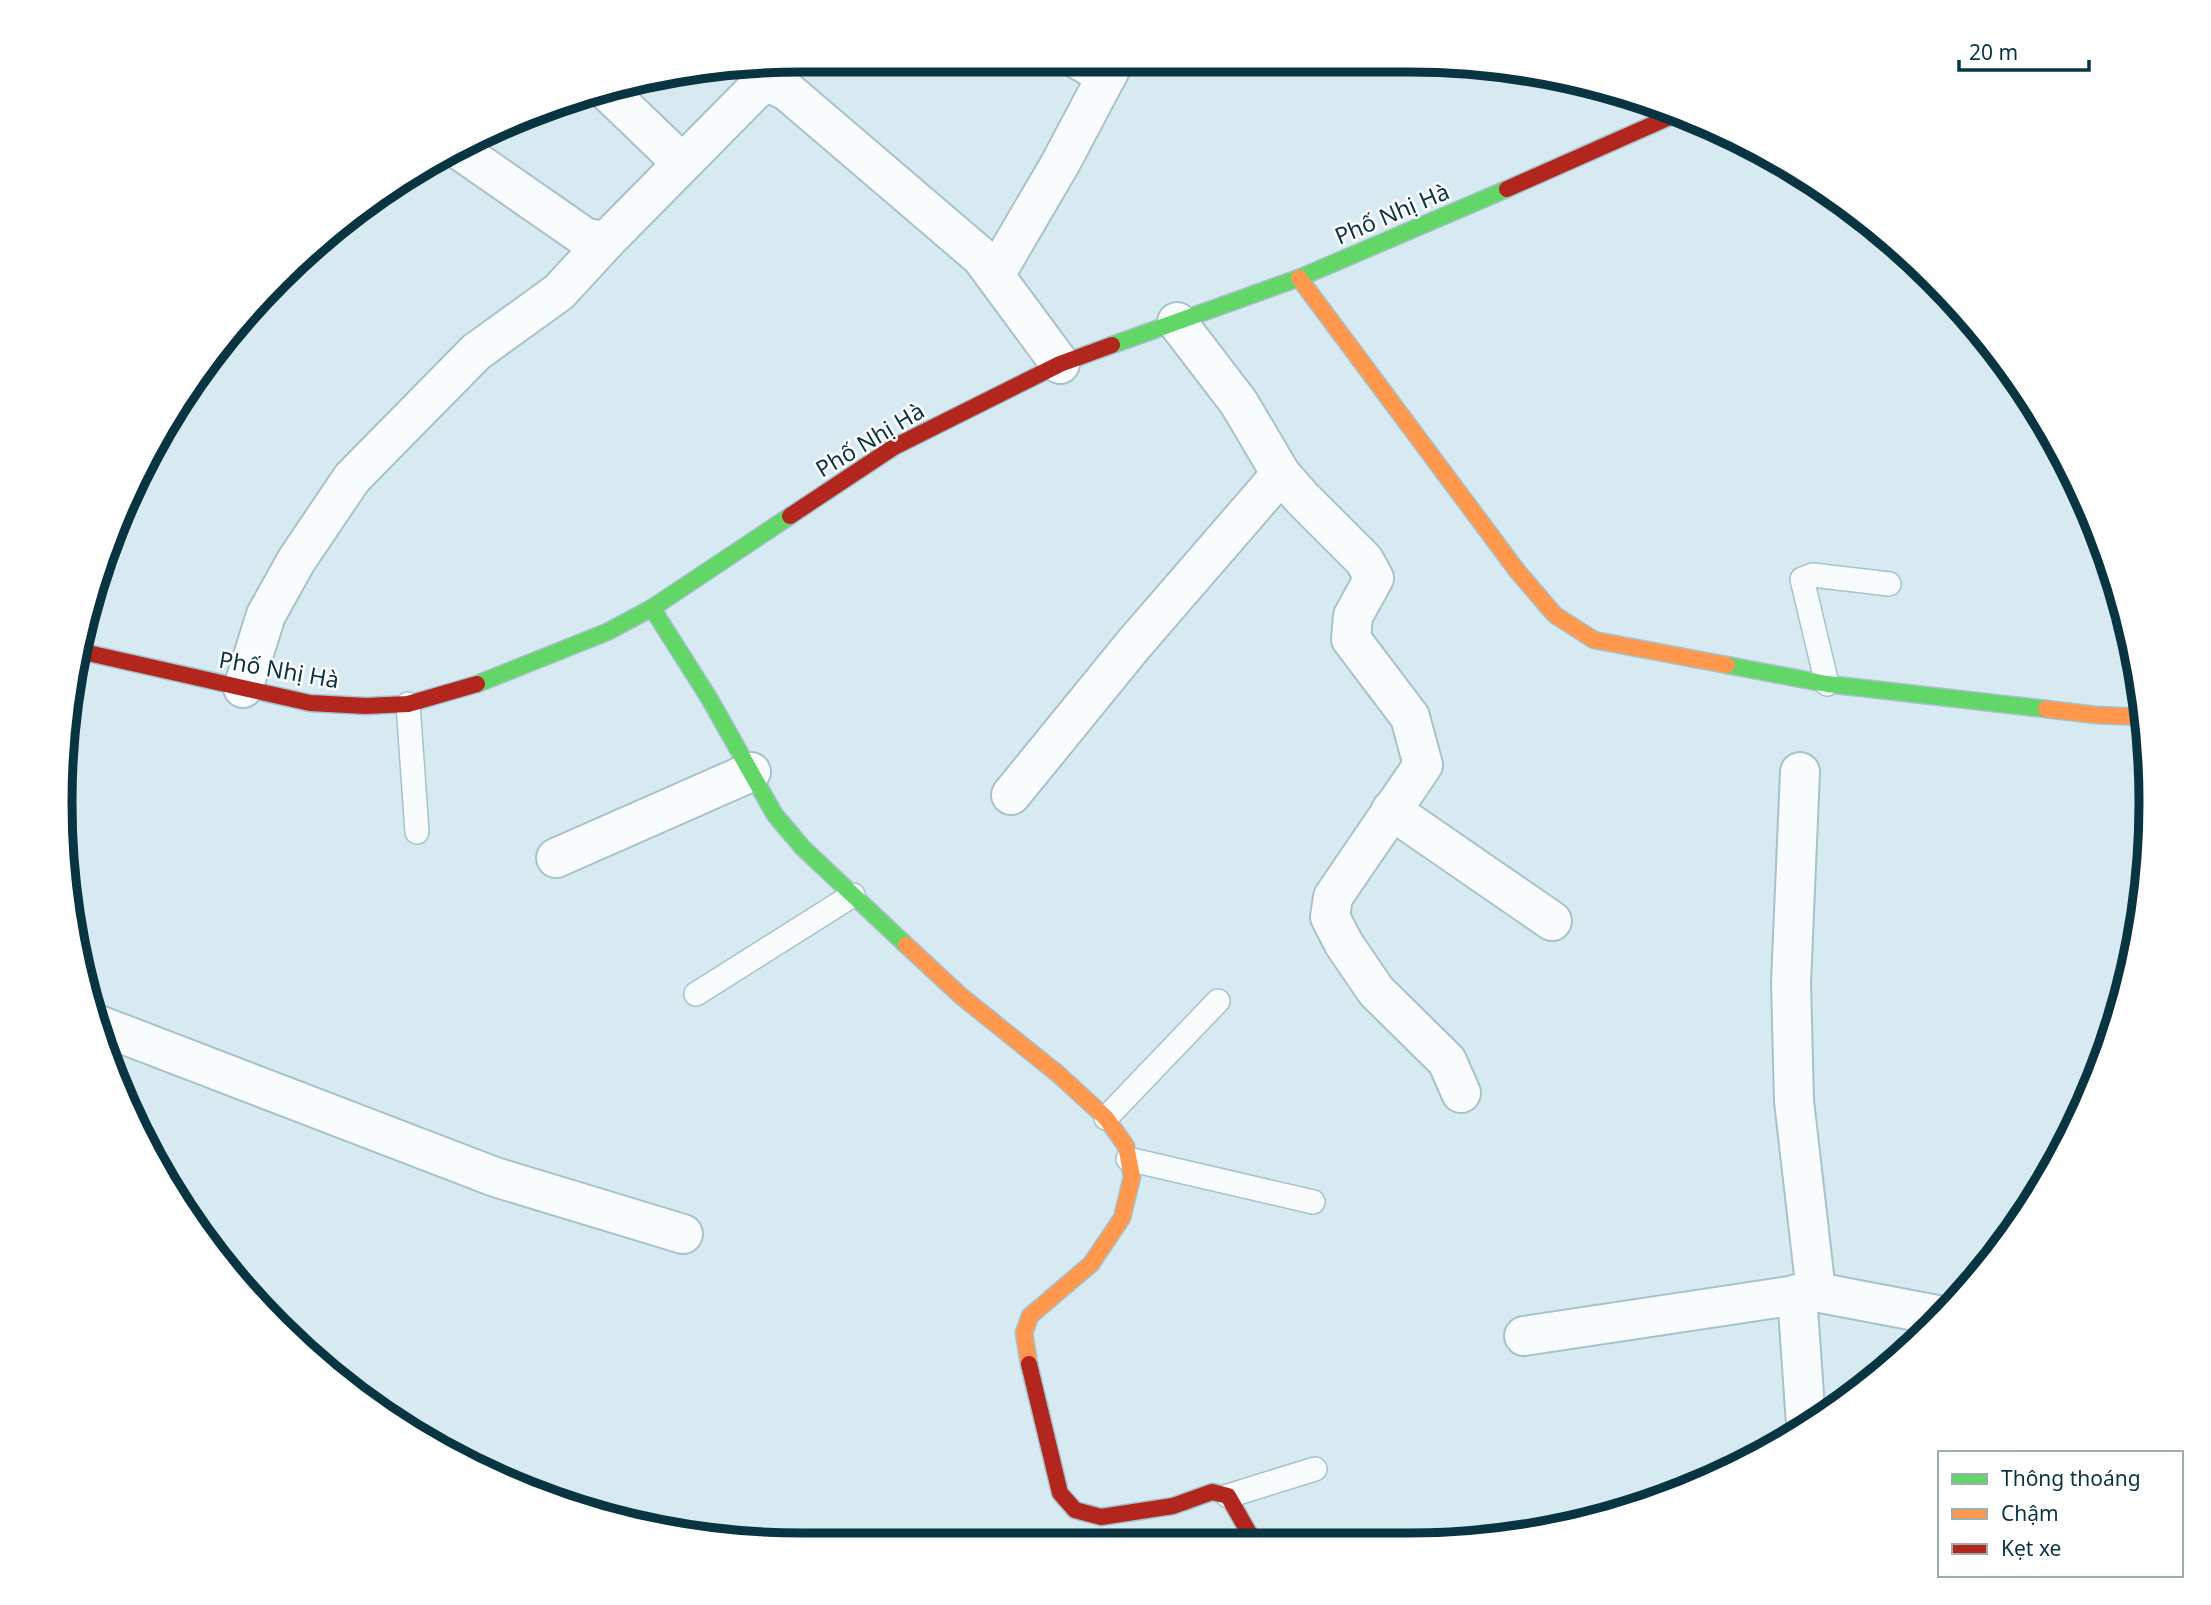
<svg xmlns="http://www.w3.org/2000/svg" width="2211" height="1605" font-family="'Noto Sans',sans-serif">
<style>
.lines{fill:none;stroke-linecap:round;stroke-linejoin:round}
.lane-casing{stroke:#a6c2cb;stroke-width:26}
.street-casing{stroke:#a6c2cb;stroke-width:42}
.fast-casing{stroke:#a6c2cb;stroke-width:19}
.slow-casing{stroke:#a6c2cb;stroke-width:19}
.jam-casing{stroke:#a6c2cb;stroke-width:19}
.lane{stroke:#f9fcfd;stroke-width:23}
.street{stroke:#f9fcfd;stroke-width:38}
.fast{stroke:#63d668;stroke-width:16}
.slow{stroke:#ff974d;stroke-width:16}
.jam{stroke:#b3261e;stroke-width:16}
.labels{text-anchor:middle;stroke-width:5;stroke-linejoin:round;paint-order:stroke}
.street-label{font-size:23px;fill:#093542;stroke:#fff}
.rim{fill:none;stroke:#093542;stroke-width:9}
</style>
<rect width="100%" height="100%" fill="#d7eaf1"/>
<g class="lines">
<g class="lane-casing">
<g id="lane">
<path d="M1827,684L1802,579L1813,575L1889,584"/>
<path d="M408,704L417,832"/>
<path d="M696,994L853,895"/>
<path d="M1106,1118L1218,1001"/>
<path d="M1128,1159L1313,1202"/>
<path d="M1228,1496L1315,1469"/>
</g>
</g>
<g class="street-casing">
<g id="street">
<path d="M1079,60L1107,76"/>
<path d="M603,87L682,163"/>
<path d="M455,147L586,238L606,241L755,90L768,82L787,91L981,257L1060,364"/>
<path d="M995,275L1060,164L1115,60"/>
<path d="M1177,322L1239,403L1281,474L1303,499L1364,560L1374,578L1353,616L1351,639L1410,717L1423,765L1333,897L1330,917L1344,944L1376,991L1447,1061L1461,1093"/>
<path d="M243,688L266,615L296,561L352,478L476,352L559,292L606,241"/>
<path d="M1800,772L1791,983L1794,1101L1816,1292"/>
<path d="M1011,795L1134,644L1281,474"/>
<path d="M1391,810L1552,921"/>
<path d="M556,858L751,772"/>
<path d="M99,1025L495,1177L683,1234"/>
<path d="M1797,1294L1806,1424"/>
<path d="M1524,1336L1816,1292L1942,1316"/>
</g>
</g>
<g class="fast-casing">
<g id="fast">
<path d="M1112,345L1299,278L1507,189"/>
<path d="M652,608L709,698L775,815L803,848L906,945"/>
<path d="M1727,665L1827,684L2046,709"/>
<path d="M477,684L607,632L652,608L790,516"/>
</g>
</g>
<g class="slow-casing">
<g id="slow">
<path d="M1299,278L1518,572L1555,615L1594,640L1727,665"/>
<path d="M2046,709L2096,715L2144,717"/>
<path d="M906,945L961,996L1058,1074L1106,1118L1126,1146L1132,1177L1122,1218L1091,1264L1030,1316L1024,1333L1029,1364"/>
</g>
</g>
<g class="jam-casing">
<g id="jam">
<path d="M1507,189L1681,112"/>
<path d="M790,516L894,447L1060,364L1112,345"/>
<path d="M79,651L310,703L366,706L408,704L477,684"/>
<path d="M1029,1364L1060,1493L1075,1510L1101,1517L1173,1506L1212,1492L1228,1496L1249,1533L1257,1541"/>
</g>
</g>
<use href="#lane" class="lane"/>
<use href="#street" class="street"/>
<use href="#fast" class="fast"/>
<use href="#slow" class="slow"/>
<use href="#jam" class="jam"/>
</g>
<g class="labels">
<g class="street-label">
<text transform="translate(1392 214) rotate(-23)" y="8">Phố Nhị Hà</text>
<text transform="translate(870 440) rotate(-31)" y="8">Phố Nhị Hà</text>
<text transform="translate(279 670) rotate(10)" y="8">Phố Nhị Hà</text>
</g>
</g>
<path d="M0 0H2211V1605H0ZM802 72H1409A730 730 0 0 1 2139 802V803A730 730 0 0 1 1409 1533H802A730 730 0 0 1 72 803V802A730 730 0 0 1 802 72Z" fill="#fff" fill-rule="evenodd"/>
<path class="rim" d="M802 72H1409A730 730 0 0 1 2139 802V803A730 730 0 0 1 1409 1533H802A730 730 0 0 1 72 803V802A730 730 0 0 1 802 72Z"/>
<rect x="1938" y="1451" width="245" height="126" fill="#ffffff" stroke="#9daeb3" stroke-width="2"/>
<rect x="1952" y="1474" width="35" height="10" fill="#63d668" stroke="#9daeb3" stroke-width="2"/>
<text x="2001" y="1486" font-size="21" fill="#093542">Thông thoáng</text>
<rect x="1952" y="1509" width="35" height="10" fill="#ff974d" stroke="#9daeb3" stroke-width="2"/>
<text x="2001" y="1521" font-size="21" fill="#093542">Chậm</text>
<rect x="1952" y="1544" width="35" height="10" fill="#b3261e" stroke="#9daeb3" stroke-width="2"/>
<text x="2001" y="1556" font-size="21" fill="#093542">Kẹt xe</text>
<path d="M1959 60v10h130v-10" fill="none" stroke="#093542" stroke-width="3.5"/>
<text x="1969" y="60" font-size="21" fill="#093542" stroke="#ffffff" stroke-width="5" paint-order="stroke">20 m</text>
</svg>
